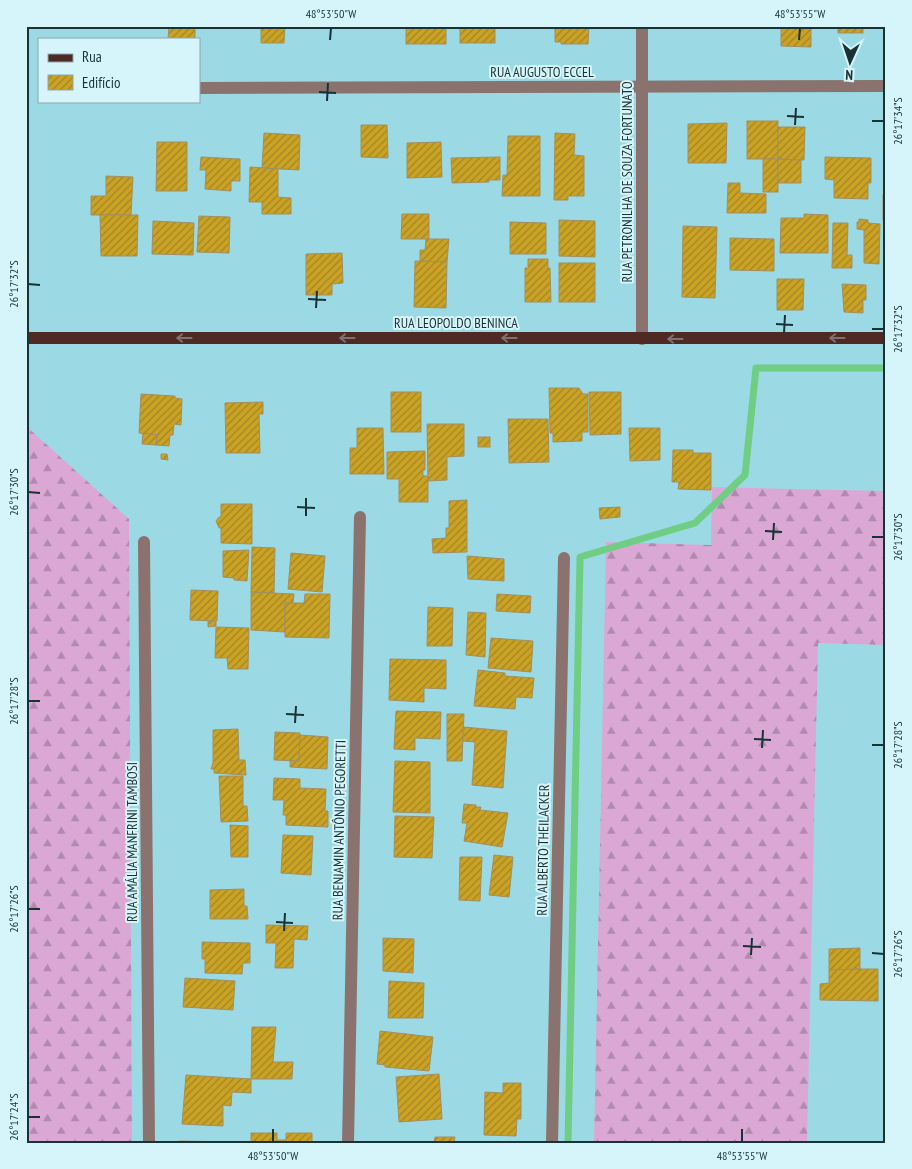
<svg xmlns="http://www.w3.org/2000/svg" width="912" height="1169" font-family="'PT Sans Narrow',sans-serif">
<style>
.forest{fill:url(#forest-firs)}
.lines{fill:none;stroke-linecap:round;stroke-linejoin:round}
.stream{stroke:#6fce84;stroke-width:7}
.building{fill:url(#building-hatch);stroke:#a18f62}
.minor{stroke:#8a736f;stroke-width:12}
.major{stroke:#4f2a25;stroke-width:12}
.oneway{stroke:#7e7170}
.ticks{fill:none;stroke:#183236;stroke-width:2}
.labels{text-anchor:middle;stroke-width:4;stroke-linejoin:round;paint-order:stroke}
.street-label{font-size:14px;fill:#183236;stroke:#d6f5fa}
.neatline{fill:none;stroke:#183236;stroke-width:2}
.ticks-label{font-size:12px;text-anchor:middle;fill:#183236}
</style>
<defs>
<pattern id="forest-firs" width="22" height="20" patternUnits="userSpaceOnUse" patternTransform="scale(1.25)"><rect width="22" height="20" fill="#dba8d6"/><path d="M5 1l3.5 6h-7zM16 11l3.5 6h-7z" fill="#b189ae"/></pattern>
<pattern id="building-hatch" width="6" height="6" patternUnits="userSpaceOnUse" patternTransform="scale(1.25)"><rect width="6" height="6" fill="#caa225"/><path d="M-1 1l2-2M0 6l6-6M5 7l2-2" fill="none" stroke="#a38521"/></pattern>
</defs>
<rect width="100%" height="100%" fill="#9bdae5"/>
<g class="forest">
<path d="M26,426L129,519L132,1143H26Z"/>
<path d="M712,487L886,491V645L818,643L807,1143H594L606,542L711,545Z"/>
</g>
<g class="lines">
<path class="stream" d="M568,1143L580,557L695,523L745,475L756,368H886"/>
</g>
<g class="building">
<path d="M169,26H195V39H168Z"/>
<path d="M261,26H285L284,43H261Z"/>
<rect x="406" y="26" width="40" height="18"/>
<rect x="460" y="26" width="35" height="17"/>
<path d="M555,26H589L588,44H561V42H555Z"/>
<path d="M781,26H811V47L781,46Z"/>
<rect x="838" y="26" width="25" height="7"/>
<rect x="747" y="121" width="31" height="38"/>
<path d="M727,123L726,163H688V124Z"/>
<path d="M361,125H387L388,158L361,157Z"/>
<path d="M778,127H805L804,160L778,159Z"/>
<path d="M264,133L300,135L299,170L262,168Z"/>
<path d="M555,133L575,134L574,155L584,156V196H568V200H554Z"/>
<path d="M508,136H540V196H502L503,175H507Z"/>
<path d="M157,142H187V191H156Z"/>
<path d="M441,142L442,177L407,178V143Z"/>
<path d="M201,157L240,159V181H231V191L205,189L206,170H200Z"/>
<path d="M500,157V180H489V182L452,183L451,158Z"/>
<path d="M825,157L871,158V183H868V199L834,198V180L825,179Z"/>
<rect x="763" y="159" width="15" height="33"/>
<path d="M778,159L801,160V183H778Z"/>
<path d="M250,167L278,169V197L291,198V214H262V202H249Z"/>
<path d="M106,176L133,177L131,215H91V196H106Z"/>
<path d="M728,183H740V193L766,194V213H727Z"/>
<rect x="883" y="195" width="3" height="25"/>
<path d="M402,214H429V239H401Z"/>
<path d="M804,214L828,215V253H780L781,218H804Z"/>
<path d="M100,215H138L137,256H101Z"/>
<path d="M199,216L230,217L229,253L197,252Z"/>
<path d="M859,219L868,220V223L880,224L879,264L864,263V230L857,229V222H859Z"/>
<path d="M559,220L595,221V257L559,256Z"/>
<path d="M153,221L194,223L193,255L152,254Z"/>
<path d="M510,222L546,223V254H510Z"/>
<path d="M833,223H848L847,255H852V268H832Z"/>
<path d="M683,226L717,227L715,298L682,297Z"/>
<path d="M730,238L774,239V271L730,270Z"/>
<path d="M426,239H449L447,262L420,261V250H425Z"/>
<path d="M342,253L343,283L332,284V295H306V254Z"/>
<path d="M528,259H548V268H550L551,302H525V268H528Z"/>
<path d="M415,261L447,262L446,308L414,307Z"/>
<rect x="559" y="263" width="36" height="39"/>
<path d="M777,279H804L803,310H777Z"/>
<path d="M842,284L866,285V300H863V313L844,312Z"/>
<path d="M549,388H579L583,394H588V432H582V441L553,442V433H550Z"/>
<rect x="391" y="392" width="30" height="40"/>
<path d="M589,392H621V434L590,435Z"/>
<path d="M141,394L175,396V398L182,399L181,425L174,424L173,435H170L169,446L156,445L157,435L139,433Z"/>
<path d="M263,402V414H259L260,453H226L225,403Z"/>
<path d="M508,419H548L549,462L509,463Z"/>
<path d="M427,424H464V456L447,457V480L428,481Z"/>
<path d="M357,428H383L384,474H350V448H357Z"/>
<path d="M629,428H660V460L630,461Z"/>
<path d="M143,433L157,435L156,445L142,444Z"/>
<rect x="478" y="437" width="12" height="10"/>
<path d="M673,450H693V453H711V490L678,489L679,482H672Z"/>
<path d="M425,451V470H423V476H428V502H399V479H387V452Z"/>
<path d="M161,454H167L168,460L161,459Z"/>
<path d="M467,500V552L433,553L432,539L446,538V528H449V501Z"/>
<path d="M221,504H252V544L221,543V528H219L216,521L219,517H221Z"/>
<path d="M620,507V517L600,519L599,508Z"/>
<path d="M252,547L275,548L274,593L251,592Z"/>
<path d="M249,550L247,581L234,580V578L223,577V551Z"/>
<path d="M291,553L325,556L322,592L288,589Z"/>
<path d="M467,556L504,559V581L468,579Z"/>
<path d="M191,590L218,591L217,621L190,620Z"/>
<path d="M251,592L294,594L293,603H285V632L251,630Z"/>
<path d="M305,594H330L329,638L285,637V603H304Z"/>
<path d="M497,594L531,596L530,613L496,611Z"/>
<path d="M428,607L453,608L452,646H427Z"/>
<path d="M468,612L486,613L485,657L466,655Z"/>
<path d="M208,621H216V626L208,627Z"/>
<path d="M216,627L249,628L248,669H228L227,658H215Z"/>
<path d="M491,638L533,641L531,672L488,668Z"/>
<path d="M390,659L446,660V689L424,688V702L389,700Z"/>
<path d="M478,670L505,673V676L534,678L532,698L516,697L515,709L474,706Z"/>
<path d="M396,711L441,712L440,739L415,738V750L394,749Z"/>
<path d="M447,714H464L462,761H447Z"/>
<path d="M464,727L507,731L503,788L472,785L475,742L463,741Z"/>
<path d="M238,729L239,760H245L246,775L214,773V769H211L213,763V730Z"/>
<path d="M275,732L300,733L299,761L274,760Z"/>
<path d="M300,735L328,737L327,769L290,767V761H299Z"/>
<path d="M395,761L430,762V813L393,812Z"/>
<path d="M219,776H243V806H247L248,821L221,822Z"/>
<path d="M274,778L300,779V788L326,789L325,811H328V827L286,825V815H283L284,800H273Z"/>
<path d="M464,804L476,805V807H481L480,810L508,813L502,847L464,841L467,823H462Z"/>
<path d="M395,816L434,817L432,858L394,857Z"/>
<path d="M230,825L248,826V857H231Z"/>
<path d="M283,835L313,836L311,875L281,873Z"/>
<path d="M494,855L513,857L509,897L489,895Z"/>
<path d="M460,857H482L480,901L459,900Z"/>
<path d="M244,889V906H247L248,919H210V890Z"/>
<path d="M266,925L308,926L307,940L294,939L293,968H275L276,943H266Z"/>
<path d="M383,938L414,939L413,973L383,971Z"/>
<path d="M202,942L250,943V963H243L242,974L205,973V959H202Z"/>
<path d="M860,948V969L829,970V949Z"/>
<path d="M860,969H878V1001L820,1000V984L829,983V970Z"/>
<path d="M185,978L235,981L233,1010L183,1007Z"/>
<path d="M389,981L424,983L423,1018H388Z"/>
<path d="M252,1027H276L273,1062H293L292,1079H251Z"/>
<path d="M380,1031L433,1037L429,1071L385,1067V1065L377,1064Z"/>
<path d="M439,1074L442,1119L399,1122L396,1077Z"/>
<path d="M186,1075L251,1079V1093L232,1092L231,1106L223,1105V1126L182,1124Z"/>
<path d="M503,1083H521V1119H517L516,1136L484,1135L485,1092L503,1093Z"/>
<rect x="251" y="1133" width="26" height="10"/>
<path d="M286,1133H312V1143H277V1140H286Z"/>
<path d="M435,1137H455L454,1143H434Z"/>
<path d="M179,1141L239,1142V1143H179Z"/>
</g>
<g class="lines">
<g class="minor">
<path d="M199,88L886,86"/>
<path d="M642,339V26"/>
<path d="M144,542L149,1143"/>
<path d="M348,1143L360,517"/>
<path d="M552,1143L564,558"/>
</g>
<path class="major" d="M26,338H886"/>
</g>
<defs><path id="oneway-shaft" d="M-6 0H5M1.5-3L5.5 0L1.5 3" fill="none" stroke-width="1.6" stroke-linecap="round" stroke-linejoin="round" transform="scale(1.25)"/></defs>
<g class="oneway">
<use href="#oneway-shaft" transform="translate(184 338) rotate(-180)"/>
<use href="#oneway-shaft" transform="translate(347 338) rotate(-180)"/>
<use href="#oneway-shaft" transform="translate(509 338) rotate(-180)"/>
<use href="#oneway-shaft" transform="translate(837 338) rotate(180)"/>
<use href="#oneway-shaft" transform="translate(675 339) rotate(180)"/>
</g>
<path class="ticks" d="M330,40L331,28M799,40L800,28M319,92L336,93M327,101L328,83M787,116L804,117M872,121H884M795,125L796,108M28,284L40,285M308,299L326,300M316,308L317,291M776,324L793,325M872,329H884M784,333L785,315M28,492L40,493M297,507L315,508M306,516V498M765,531L782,532M872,537H884M773,540L774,523M28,701H40M286,714L304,715M295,723L296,706M754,739L771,740M872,745H884M762,748L763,730M28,909H40M276,922L293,923M284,931L285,913M743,946L761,947M872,953L884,954M751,955L752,938M28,1117H40M273,1142V1129M742,1142V1129"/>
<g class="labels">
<g class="street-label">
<text x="542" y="77">RUA AUGUSTO ECCEL</text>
<text transform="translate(627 182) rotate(-90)" y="5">RUA PETRONILHA DE SOUZA FORTUNATO</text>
<text x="456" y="328">RUA LEOPOLDO BENINCA</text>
<text transform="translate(339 830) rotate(-89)" y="5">RUA BENJAMIN ANTÔNIO PEGORETTI</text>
<text transform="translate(132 842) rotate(-90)" y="5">RUA AMÁLIA MANFRINI TAMBOSI</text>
<text transform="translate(543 850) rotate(-89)" y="5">RUA ALBERTO THEILACKER</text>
</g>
</g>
<rect width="912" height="1169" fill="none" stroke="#d6f5fa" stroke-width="55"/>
<rect x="38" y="38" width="162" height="65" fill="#d6f5fa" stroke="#8aa7ac"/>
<rect x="48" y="54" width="25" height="8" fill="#4f2a25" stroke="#8aa7ac"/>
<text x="82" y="62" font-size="15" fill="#183236">Rua</text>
<rect x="48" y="75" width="25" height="15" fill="url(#building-hatch)" stroke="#8aa7ac"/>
<text x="82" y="88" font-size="15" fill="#183236">Edifício</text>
<g transform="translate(850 62) rotate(183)" stroke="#d6f5fa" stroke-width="4" paint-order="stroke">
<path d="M0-4L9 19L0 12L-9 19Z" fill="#183236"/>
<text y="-8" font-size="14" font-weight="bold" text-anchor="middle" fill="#183236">N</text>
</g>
<rect x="28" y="28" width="856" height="1114" class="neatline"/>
<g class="ticks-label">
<text x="331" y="18">48°53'50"W</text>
<text x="800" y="18">48°53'55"W</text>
<text transform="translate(898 121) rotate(-90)" y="4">26°17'34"S</text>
<text transform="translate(14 284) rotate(-90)" y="4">26°17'32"S</text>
<text transform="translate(898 329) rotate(-90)" y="4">26°17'32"S</text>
<text transform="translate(14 492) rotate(-90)" y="4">26°17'30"S</text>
<text transform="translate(898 537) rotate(-90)" y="4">26°17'30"S</text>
<text transform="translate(14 701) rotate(-90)" y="4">26°17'28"S</text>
<text transform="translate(898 745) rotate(-90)" y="4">26°17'28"S</text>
<text transform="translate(14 909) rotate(-90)" y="4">26°17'26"S</text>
<text transform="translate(898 954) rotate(-90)" y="4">26°17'26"S</text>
<text transform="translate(14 1117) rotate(-90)" y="4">26°17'24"S</text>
<text x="273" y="1160">48°53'50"W</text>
<text x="742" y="1160">48°53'55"W</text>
</g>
</svg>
